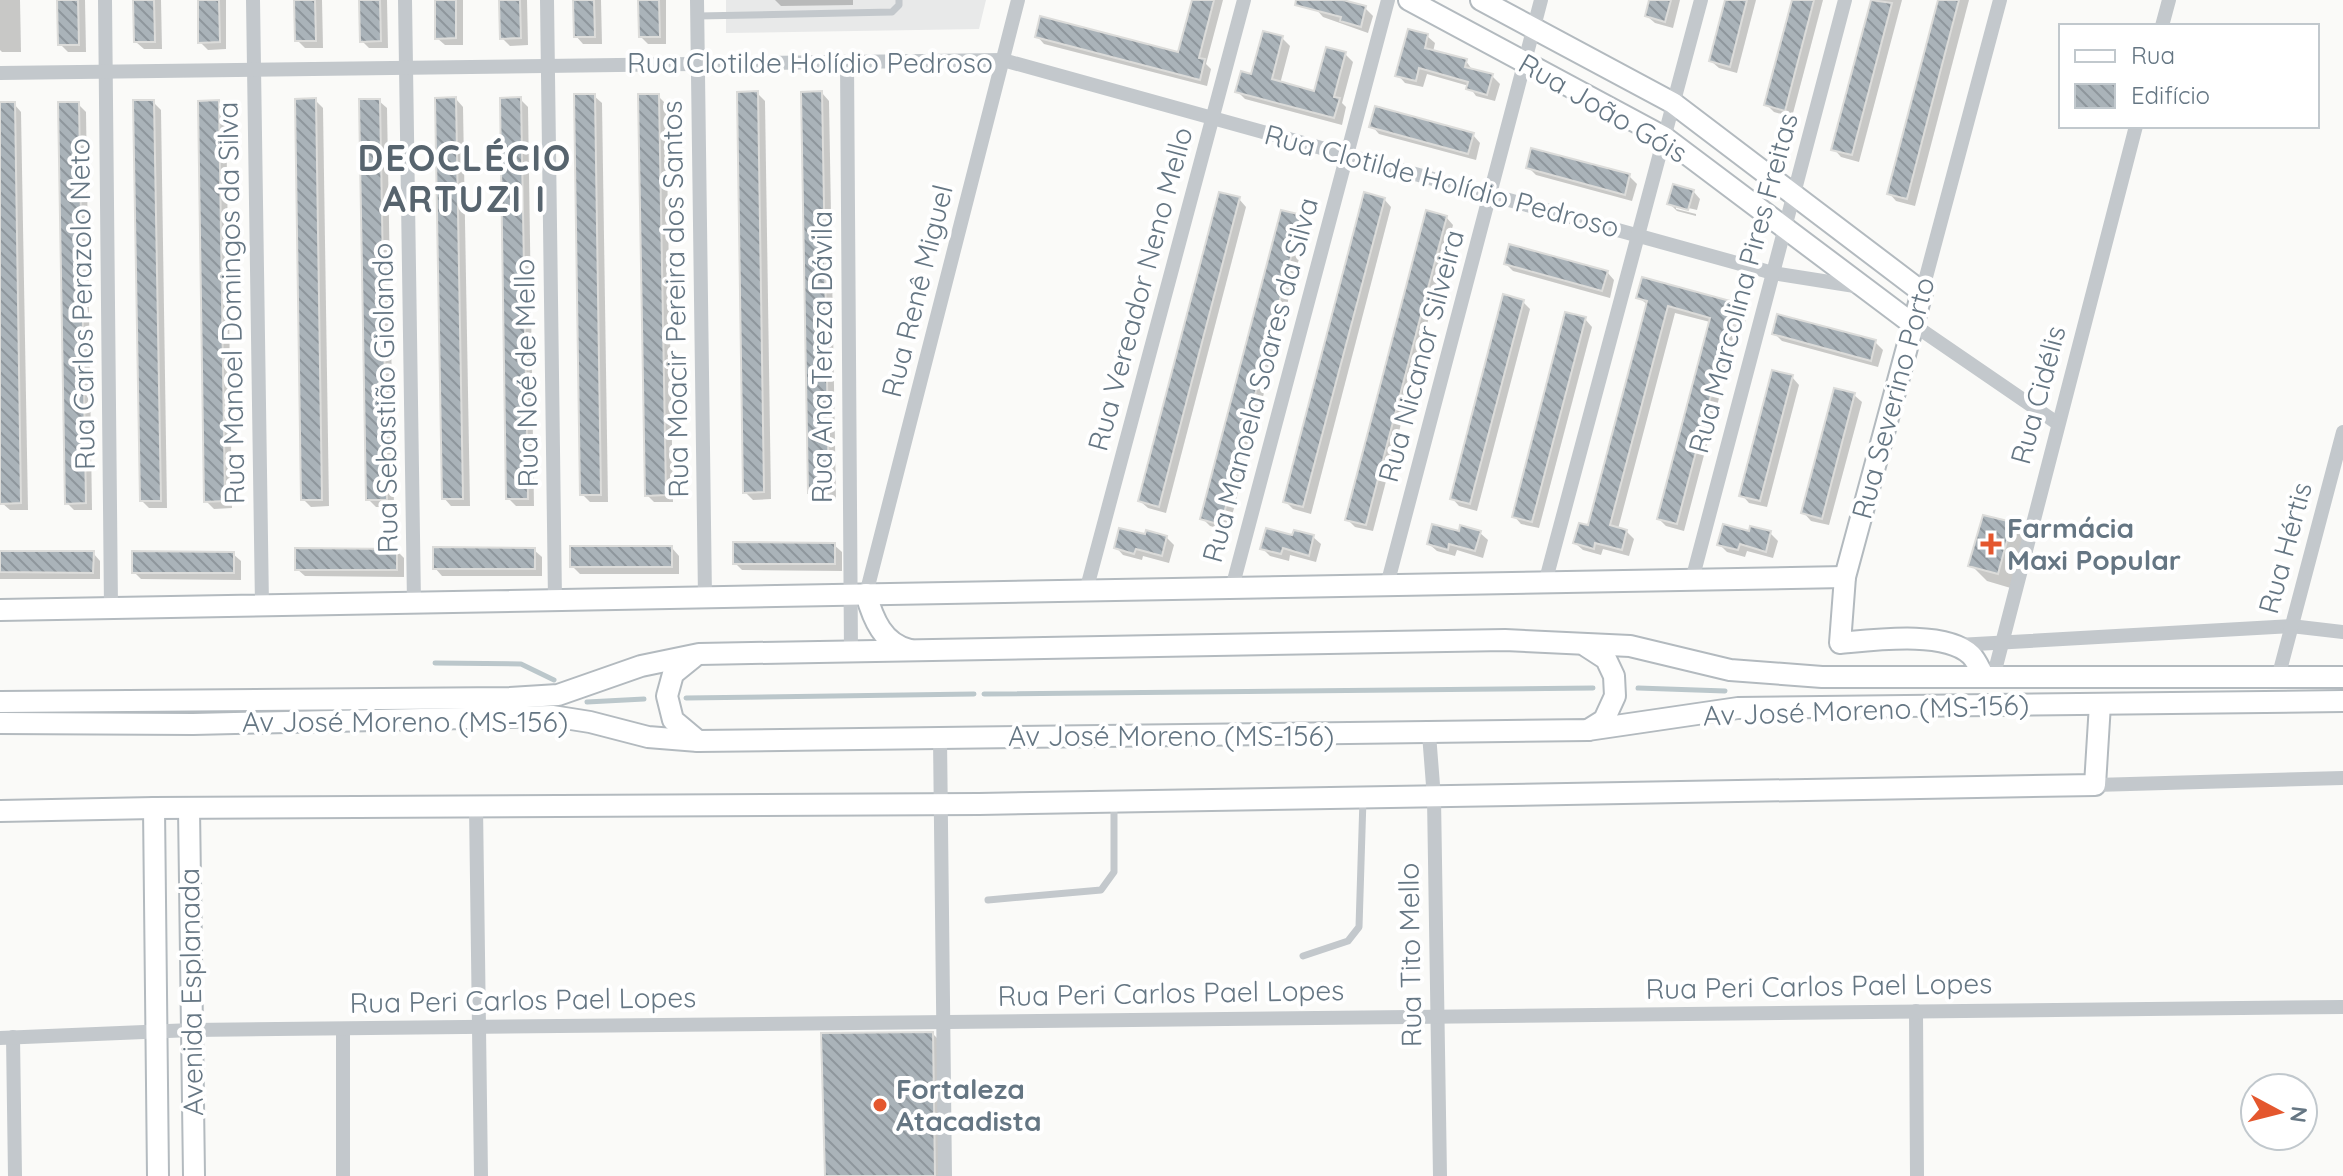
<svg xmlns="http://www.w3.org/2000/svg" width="2343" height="1176" font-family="Quicksand,sans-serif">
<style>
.built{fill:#e8e9e9}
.shadow{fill:#0003}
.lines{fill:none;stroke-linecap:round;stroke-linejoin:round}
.stream{stroke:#bbc7cb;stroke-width:5}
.building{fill:url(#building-back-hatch);stroke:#dcdcda;stroke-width:2}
.secondary-casing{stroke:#b3babf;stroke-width:24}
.lane{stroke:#c3c8cc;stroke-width:7}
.street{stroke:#c3c8cc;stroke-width:14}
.secondary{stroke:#fff;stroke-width:20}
.poi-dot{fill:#e4572e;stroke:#fff;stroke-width:3}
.labels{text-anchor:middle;stroke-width:8;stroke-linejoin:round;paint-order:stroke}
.street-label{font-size:28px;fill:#657683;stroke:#fff}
.poi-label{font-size:28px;font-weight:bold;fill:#657683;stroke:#fff;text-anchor:start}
.district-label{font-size:36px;font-weight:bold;letter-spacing:2px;fill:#57646e;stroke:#fff}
</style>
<defs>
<pattern id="building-back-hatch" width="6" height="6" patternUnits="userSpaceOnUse" patternTransform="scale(2)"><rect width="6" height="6" fill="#aab3b9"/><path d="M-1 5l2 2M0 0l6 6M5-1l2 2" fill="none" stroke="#8e969c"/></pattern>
</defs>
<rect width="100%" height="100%" fill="#fafaf8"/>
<path class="built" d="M726,0H986L979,29L726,33Z"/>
<g class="shadow">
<path d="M0,0H20L21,52H2L0,50Z"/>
<path d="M59,0H85L86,52H68L60,44Z"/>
<path d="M135,0H161L162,49H144L136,42Z"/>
<path d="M200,0H226V49L208,50L200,42Z"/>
<path d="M296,0H322L323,48H305L297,40Z"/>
<path d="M361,0H387L388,48H369L362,41Z"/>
<path d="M437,0H463V45H445L437,38Z"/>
<path d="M501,0H527L528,45L510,46L502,38Z"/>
<path d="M575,0H601L602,44H583L576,36Z"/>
<path d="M640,0H666V44H648L640,36Z"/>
<path d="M775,0H853V5L781,6Z"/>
<path d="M1194,0H1223L1206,64L1211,69L1207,86L1044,44L1037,36L1180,55Z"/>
<path d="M1318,0H1343L1365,8L1373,16L1368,33L1323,17L1316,9Z"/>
<path d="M1651,0H1680L1673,28L1655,23L1647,16Z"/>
<path d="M1727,0H1756L1737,73L1719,68L1711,61Z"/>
<path d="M1794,0H1823L1792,117L1774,112L1767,105Z"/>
<path d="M1873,0H1902L1859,162L1841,157L1834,149Z"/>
<path d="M1939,0H1969L1915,206L1896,201L1889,193Z"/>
<path d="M1427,36L1435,43L1433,52L1466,61L1473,71L1492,76L1500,84L1495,101L1476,96L1469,86L1427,74L1423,87L1405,83L1398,75Z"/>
<path d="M1282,38L1290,46L1280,84L1315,93L1345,54L1353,62L1342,103L1346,107L1342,125L1245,99L1237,91L1253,76Z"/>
<path d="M757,93L765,101L771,499L753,500L745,492Z"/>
<path d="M822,93L829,101L836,500H817L810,492Z"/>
<path d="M594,96L602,103L608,502H590L582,494Z"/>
<path d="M658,96L666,104L673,502H654L647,495Z"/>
<path d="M456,99L463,107L470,506H451L444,498Z"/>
<path d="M520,99L528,107L534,506H516L508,498Z"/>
<path d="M315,100L323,108L329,506L311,507L303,499Z"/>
<path d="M379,101L387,108L394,507H376L368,499Z"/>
<path d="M153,102L161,110L167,508H149L142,501Z"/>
<path d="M218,102L226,110L232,508L214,509L206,501Z"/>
<path d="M0,104H14L21,112L28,510H10L2,503Z"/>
<path d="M78,104L86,112L92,510H74L67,503Z"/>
<path d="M1372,126L1473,135L1480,143L1476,160L1379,134Z"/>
<path d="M1528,167L1629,176L1637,184L1632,201L1536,175Z"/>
<path d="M1693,191L1700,199L1697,210L1676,205V209L1696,214V216L1677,211L1670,204Z"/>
<path d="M1239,199L1246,207L1166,513L1148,508L1140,501Z"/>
<path d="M1384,199L1391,207L1311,514L1293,509L1285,501Z"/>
<path d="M1301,217L1308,224L1228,531L1210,526L1202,518Z"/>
<path d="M1446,217L1453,225L1373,531L1355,527L1347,519Z"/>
<path d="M1506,264L1607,272L1614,280L1610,298L1513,271Z"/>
<path d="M1638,297L1740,306L1747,314L1743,331L1737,330L1684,531L1666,526L1659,519L1710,322L1675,313L1618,529L1626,531L1634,539L1629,556L1603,549L1601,555L1583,550L1575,543L1589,528L1648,305Z"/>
<path d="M1522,301L1530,309L1477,511L1459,506L1452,498Z"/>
<path d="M1585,319L1592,327L1539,528L1521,524L1514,516Z"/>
<path d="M1774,333L1875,342L1883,350L1878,367L1782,341Z"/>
<path d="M1792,377L1799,385L1767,507L1749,503L1742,495Z"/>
<path d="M1854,395L1862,402L1829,525L1811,521L1804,513Z"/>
<path d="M2011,524L2027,540L2014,589L1987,581L1971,565Z"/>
<path d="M1460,533H1480L1488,540L1483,558L1457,550L1455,556L1437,551L1429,544Z"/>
<path d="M1770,533L1778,541L1773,558L1747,551L1745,557L1727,552L1719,544L1750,534Z"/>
<path d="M1166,537L1174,545L1169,563L1143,556L1142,560L1123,555L1116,547Z"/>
<path d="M1313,537L1321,544L1316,562L1290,555L1289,561L1270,556L1262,548L1294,538Z"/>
<path d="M834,545L842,552V571L742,570L735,563Z"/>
<path d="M672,548L679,556V574H580L572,566Z"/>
<path d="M534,550L542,557V576H442L435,568Z"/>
<path d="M397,551L404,558V577L305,576L297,569Z"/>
<path d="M0,553H93L100,561V579H0Z"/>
<path d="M233,554L241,561V580L141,579L134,572Z"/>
<path d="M933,1034L949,1050L950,1176H827Z"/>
</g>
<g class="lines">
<g class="stream">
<path d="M435,663L521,664L554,680"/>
<path d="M1638,688L1725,691"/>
<path d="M984,694L1593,688"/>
<path d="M686,698L974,694"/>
<path d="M587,702L644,699"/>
</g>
</g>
<g class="building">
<path d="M57,0H78L79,45H58Z"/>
<path d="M133,0H154L155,42H134Z"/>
<path d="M198,0H219L220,42L198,43Z"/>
<path d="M294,0H315L316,41H295Z"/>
<path d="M359,0H380L381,41L360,42Z"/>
<path d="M435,0H456V38L435,39Z"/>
<path d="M499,0H520L521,38L500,39Z"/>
<path d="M573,0H594L595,37H574Z"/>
<path d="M638,0H659L660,37H639Z"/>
<path d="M1192,0H1214L1199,58L1205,59L1200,80L1035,37L1040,16L1178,52Z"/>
<path d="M1296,0H1343L1366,6L1361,27L1340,21L1341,17L1295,5Z"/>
<path d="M1649,0H1671L1665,22L1645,16Z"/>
<path d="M1725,0H1747L1730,67L1709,61Z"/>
<path d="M1792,0H1814L1785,111L1764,105Z"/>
<path d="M1871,0L1892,3L1852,155L1831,150Z"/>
<path d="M1938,0H1959L1907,199L1887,194Z"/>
<path d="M1408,29L1428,34L1425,48L1467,59L1465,67L1493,74L1487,95L1466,89L1468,82L1419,68L1416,81L1395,76Z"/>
<path d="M1263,31L1283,36L1272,79L1314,91L1326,47L1346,52L1334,97L1340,98L1334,118L1235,92L1241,71L1251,74Z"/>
<path d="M758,91L764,492L743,493L737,92Z"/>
<path d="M822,91L829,493H808L801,92Z"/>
<path d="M574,94H595L601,495H580Z"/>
<path d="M638,94H659L666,495L645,496Z"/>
<path d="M456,97L463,499H442L435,98Z"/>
<path d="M521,97L528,499H506L500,98Z"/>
<path d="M316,98L322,500H301L295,99Z"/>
<path d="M359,99H380L387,500H366Z"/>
<path d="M133,100H154L161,501H140Z"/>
<path d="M219,100L225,501L204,502L198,101Z"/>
<path d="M0,102H15L21,503L0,504Z"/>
<path d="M58,102H79L86,503L65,504Z"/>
<path d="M1375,106L1474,133L1468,154L1369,127Z"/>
<path d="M1531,148L1630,174L1625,195L1526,168Z"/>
<path d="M1673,184L1694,190L1688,210L1667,204Z"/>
<path d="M1219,192L1240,197L1159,507L1138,501Z"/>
<path d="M1364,192L1385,198L1303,507L1283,502Z"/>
<path d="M1281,210L1302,215L1221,525L1200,519Z"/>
<path d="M1426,210L1447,216L1366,525L1345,520Z"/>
<path d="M1509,244L1608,271L1602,291L1504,264Z"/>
<path d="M1642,277L1741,304L1735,325L1730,323L1677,524L1657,519L1710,318L1668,306L1610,525L1627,530L1622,550L1595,543L1594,549L1573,543L1579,523L1588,525L1638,336L1647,301L1636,298Z"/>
<path d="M1503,294L1524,300L1470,504L1450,499Z"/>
<path d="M1565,312L1586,317L1532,522L1512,517Z"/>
<path d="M1777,314L1876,340L1871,361L1772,334Z"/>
<path d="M1772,370L1793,375L1760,501L1739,496Z"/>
<path d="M1834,388L1855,393L1822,519L1801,513Z"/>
<path d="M1983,515L2012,522L1998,574L1968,566Z"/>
<path d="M1432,524L1459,531L1460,525L1481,531L1475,551L1449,544L1448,550L1427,544Z"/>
<path d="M1723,524L1749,531L1750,526L1771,531L1766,552L1740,544L1738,550L1717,545Z"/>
<path d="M1119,528L1145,534L1146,530L1167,536L1162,556L1136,549L1134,554L1114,548Z"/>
<path d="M1266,528L1292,535L1294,530L1314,535L1309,556L1283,548L1281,554L1260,549Z"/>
<path d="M733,542L835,543V564H733Z"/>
<rect x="570" y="546" width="102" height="21"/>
<path d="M433,547L535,548V569H433Z"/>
<path d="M295,548L397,549V570H295Z"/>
<path d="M0,551H94L93,573L0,572Z"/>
<path d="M132,551L234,552V573H132Z"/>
<path d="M933,1032L935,1176H825L821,1033Z"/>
</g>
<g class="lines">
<g class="secondary-casing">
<g id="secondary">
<path d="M1409,0L1664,137L1914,325"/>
<path d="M1481,0L1673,103L1922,292L1845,577L1840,643C1873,640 1946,630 1971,655C1977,661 1980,670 1984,677"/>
<path d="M866,594C873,619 883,644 910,650"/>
<path d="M0,610L1845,577"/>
<path d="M1586,646L1606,659L1614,676L1615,696L1604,720L1588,730"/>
<path d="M694,657L673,674L667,696L673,720L698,741"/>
<path d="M0,702L510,698L558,695L641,666L699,654L1505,640L1630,646L1730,670L1822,677H2343"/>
<path d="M0,723L193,724L552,716L590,722L648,737L698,741L1588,730L1738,708L2343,701"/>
<path d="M154,808L158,1176"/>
<path d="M189,808L194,1176"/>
<path d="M0,811L154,808L979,804L2095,785L2100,704"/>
</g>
</g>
<g class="lane">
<path d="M698,16L892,12L899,5V0"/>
<path d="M988,900L1101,890L1114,872V804"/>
<path d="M1303,956L1348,941L1359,927L1363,799"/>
</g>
<g class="street">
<path d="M105,0L111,608"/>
<path d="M253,0L262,606"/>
<path d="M405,0L414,603"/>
<path d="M547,0L555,600"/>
<path d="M697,0L705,598"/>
<path d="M2162,26L2169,0"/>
<path d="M847,61L851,653"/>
<path d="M0,73L1003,60L1773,273L1861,287"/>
<path d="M1922,292L2000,0"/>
<path d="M1914,325L2057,423"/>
<path d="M1692,580L1845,0"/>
<path d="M1545,583L1701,0"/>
<path d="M1387,585L1541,0"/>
<path d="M1232,588L1388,0"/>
<path d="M1086,591L1244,0"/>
<path d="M866,594L1018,0"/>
<path d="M1958,645L2291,626L2343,632"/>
<path d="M1993,678L2136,126"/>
<path d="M2278,678L2343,432"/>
<path d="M1429,734L1434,798L1440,1176"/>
<path d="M940,738L945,1176"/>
<path d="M2095,785L2343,778"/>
<path d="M476,806L481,1176"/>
<path d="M1916,1011L1917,1176"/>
<path d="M343,1029V1176"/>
<path d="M13,1037L15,1176"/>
<path d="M0,1038L192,1030L2343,1007"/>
</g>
<use href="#secondary" class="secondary"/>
</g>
<g class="poi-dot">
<path d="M1987 532h8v8h8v8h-8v8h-8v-8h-8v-8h8z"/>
<circle cx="880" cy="1105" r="8"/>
</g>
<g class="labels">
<g class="street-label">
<text x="810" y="73">Rua Clotilde Holídio Pedroso</text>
<text transform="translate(1603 108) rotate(30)" y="10">Rua João Góis</text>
<text transform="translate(1442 181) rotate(15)" y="10">Rua Clotilde Holídio Pedroso</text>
<text transform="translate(1743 283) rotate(-75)" y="10">Rua Marcolina Pires Freitas</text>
<text transform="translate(1140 289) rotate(-75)" y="10">Rua Vereador Neno Mello</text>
<text transform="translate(917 291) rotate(-76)" y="10">Rua Renê Miguel</text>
<text transform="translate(675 299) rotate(-91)" y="10">Rua Moacir Pereira dos Santos</text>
<text transform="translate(231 303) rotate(-91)" y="10">Rua Manoel Domingos da Silva</text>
<text transform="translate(82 304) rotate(-91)" y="10">Rua Carlos Perazolo Neto</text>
<text transform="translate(1421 356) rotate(-75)" y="10">Rua Nicanor Silveira</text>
<text transform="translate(822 357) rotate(-90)" y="10">Rua Ana Tereza Dávila</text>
<text transform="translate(526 373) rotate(-91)" y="10">Rua Noé de Mello</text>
<text transform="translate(1260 380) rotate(-75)" y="10">Rua Manoela Soares da Silva</text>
<text transform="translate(2038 395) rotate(-75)" y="10">Rua Cidélis</text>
<text transform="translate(385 398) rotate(-91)" y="10">Rua Sebastião Giolando</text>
<text transform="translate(1893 398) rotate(-75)" y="10">Rua Severino Porto</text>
<text transform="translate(2285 548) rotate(-75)" y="10">Rua Hértis</text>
<text transform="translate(1866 710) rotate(-2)" y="10">Av José Moreno (MS-156)</text>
<text x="405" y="732">Av José Moreno (MS-156)</text>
<text x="1171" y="746">Av José Moreno (MS-156)</text>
<text transform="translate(1410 955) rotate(-91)" y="10">Rua Tito Mello</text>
<text transform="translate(1819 986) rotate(-1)" y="10">Rua Peri Carlos Pael Lopes</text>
<text transform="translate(191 992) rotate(-91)" y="10">Avenida Esplanada</text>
<text transform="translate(1171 993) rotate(-1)" y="10">Rua Peri Carlos Pael Lopes</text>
<text transform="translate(523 1000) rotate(-1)" y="10">Rua Peri Carlos Pael Lopes</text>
</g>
<g class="poi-label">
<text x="2007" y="538">Farmácia<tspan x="2007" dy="32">Maxi Popular</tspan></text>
<text x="896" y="1099">Fortaleza<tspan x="896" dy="32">Atacadista</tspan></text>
</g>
<g class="district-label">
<text x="465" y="171">DEOCLÉCIO<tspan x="465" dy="41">ARTUZI I</tspan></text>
</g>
</g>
<rect x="2059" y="24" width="260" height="104" fill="#ffffff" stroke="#c1c8cd" stroke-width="2"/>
<rect x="2075" y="50" width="40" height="12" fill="#ffffff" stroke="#c1c8cd" stroke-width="2"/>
<text x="2131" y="64" font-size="24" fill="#657683">Rua</text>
<rect x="2075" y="84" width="40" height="24" fill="url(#building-back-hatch)" stroke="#c1c8cd" stroke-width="2"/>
<text x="2131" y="104" font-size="24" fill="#657683">Edifício</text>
<g transform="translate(2279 1112) rotate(97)"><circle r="38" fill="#ffffff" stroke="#c1c8cd" stroke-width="2"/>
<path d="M0-6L14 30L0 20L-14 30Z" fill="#e4572e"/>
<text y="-12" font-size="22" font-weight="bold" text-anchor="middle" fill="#657683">N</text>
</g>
</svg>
